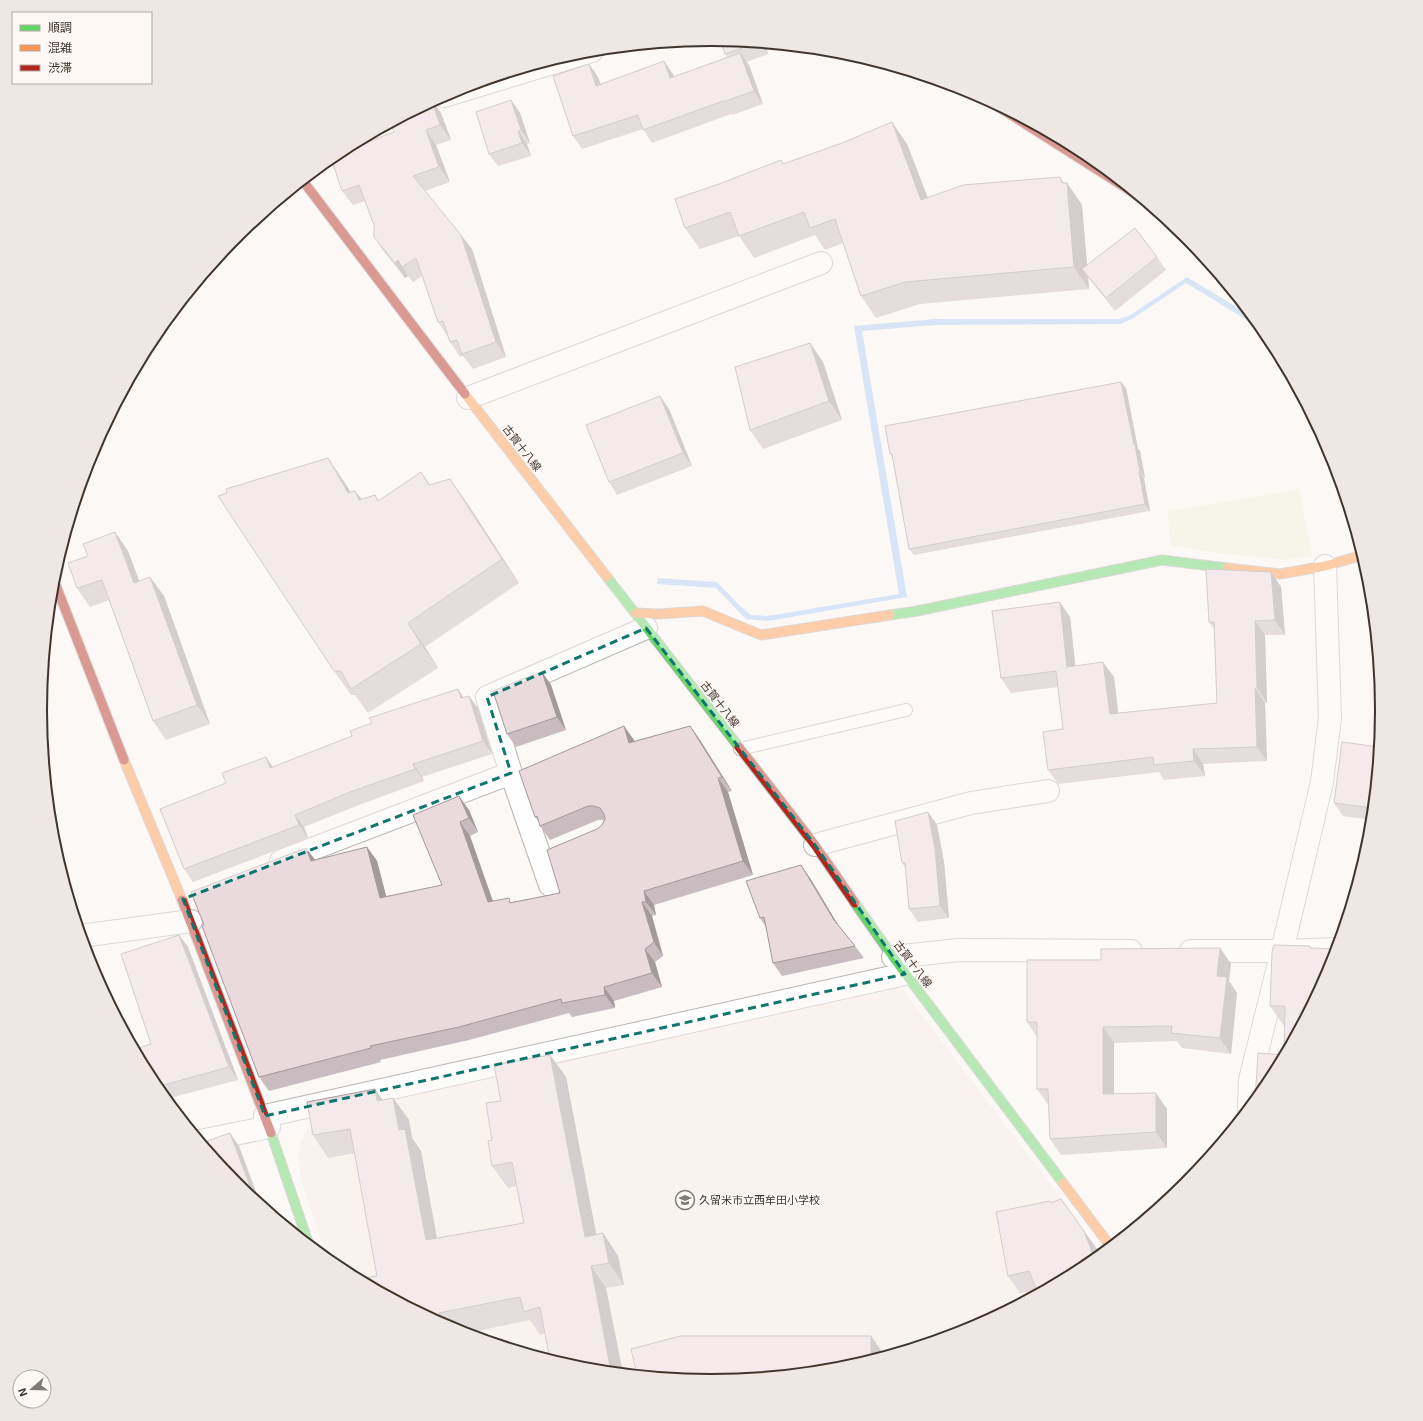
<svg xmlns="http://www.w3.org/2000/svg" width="1423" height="1421" font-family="'Exo 2','Noto Sans JP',sans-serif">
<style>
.built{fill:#f5eae4}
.green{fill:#f2f2d8}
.water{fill:#afcff6}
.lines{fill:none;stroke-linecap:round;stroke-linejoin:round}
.lane-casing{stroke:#bbb4b0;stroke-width:14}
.street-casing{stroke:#bbb4b0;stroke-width:24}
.fast-casing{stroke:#bbb4b0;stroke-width:11}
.slow-casing{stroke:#bbb4b0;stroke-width:11}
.jam-casing{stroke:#bbb4b0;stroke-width:11}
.lane{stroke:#fefefe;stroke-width:12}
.street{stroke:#fefefe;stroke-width:22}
.fast{stroke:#63d668;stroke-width:9}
.slow{stroke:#ff974d;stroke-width:9}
.jam{stroke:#b3261e;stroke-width:9}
.wall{fill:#c9bbbf}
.shaded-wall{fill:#a4999b}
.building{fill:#eadade;stroke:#a4999b}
.marked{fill:none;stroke:#0f766e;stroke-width:3;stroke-dasharray:8 5;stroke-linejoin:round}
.labels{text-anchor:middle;stroke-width:3;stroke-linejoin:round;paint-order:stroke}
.street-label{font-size:11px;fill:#41342c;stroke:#fef7f3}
.poi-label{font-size:11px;fill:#41342c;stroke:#fef7f3;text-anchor:start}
.rim{fill:none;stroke:#41342c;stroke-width:2}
</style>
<rect width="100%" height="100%" fill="#fbf8f6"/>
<path class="built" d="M901,988L1079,1222L1041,1235L1051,1287L968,1331L842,1369L711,1382L580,1369L454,1331L338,1269L328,1260L300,1177L299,1152L302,1140L308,1129L318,1120L331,1114Z"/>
<path class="green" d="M1299,489L1312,556L1287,560L1216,553L1171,545L1167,511Z"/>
<path class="water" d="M1187,277L1253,317L1265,331L1186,283L1132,319L1121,324L935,325L862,331L907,597L768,621L746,619L716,588L657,584L658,578L717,582L740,606L751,615L768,616L899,594L854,326L936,319H1118L1129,316Z"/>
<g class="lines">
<g class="lane-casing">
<path id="lane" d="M740,749L906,710"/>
</g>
<g class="street-casing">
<g id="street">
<path d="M444,96L592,51"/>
<path d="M468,398L821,263"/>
<path d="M511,773L550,885"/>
<path d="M815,845L971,803L1048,791"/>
<path d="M281,861L511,773L487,697L646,628"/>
<path d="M81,936L191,921"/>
<path d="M1191,951H1282L1337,949"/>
<path d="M893,957L959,950L1131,951"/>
<path d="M1249,1108L1250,1080L1282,951L1322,782L1330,718L1325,566"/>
<path d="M265,1116L905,974"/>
<path d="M200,1141L269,1127"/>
</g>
</g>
<g class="fast-casing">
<g id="fast">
<path d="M607,577L739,747"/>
<path d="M890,615L917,611L1162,560L1227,568"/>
<path d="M855,903L893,957L1063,1183"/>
<path d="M271,1133L309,1245"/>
</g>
</g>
<g class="slow-casing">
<g id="slow">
<path d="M465,394L607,577"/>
<path d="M1227,568L1280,574L1325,566L1363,555"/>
<path d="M636,613L659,614L703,611L761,635L890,615"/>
<path d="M124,760L182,900"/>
<path d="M1063,1183L1111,1247"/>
</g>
</g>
<g class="jam-casing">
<g id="jam">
<path d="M997,106L1134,193"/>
<path d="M303,181L465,394"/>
<path d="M53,578L124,760"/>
<path d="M739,747L815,845L855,903"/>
<path d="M182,900L271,1133"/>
</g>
</g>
<use href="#lane" class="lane"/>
<use href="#street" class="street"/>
<use href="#fast" class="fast"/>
<use href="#slow" class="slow"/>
<use href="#jam" class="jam"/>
</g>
<g class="wall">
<path d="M720,40L765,44L768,54L747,62L749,65L763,104L732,115L731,114L652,143L643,129L582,149L573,136L598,77L601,84L673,74L674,77L727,57L725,54Z"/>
<path d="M511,100L520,113L530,143L527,144L531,156L498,166L489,154Z"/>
<path d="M433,102L441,113L451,140L436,145L450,182L425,191L472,249L506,357L473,369L463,356L460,357L450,342L448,337L438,322L422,276L413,282L408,276L405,278L384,252L374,237V225L365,201L353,205L342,191L394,132L391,124Z"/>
<path d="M907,144L928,198L1067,183L1082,205L1087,265L1157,257L1166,270L1115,311L1088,277L1089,289L920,304L876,318L861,296L843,243L825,250L815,235L754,258L739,236L700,249L685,228L784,164Z"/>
<path d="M823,362L842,420L763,449L750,430Z"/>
<path d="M1126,388L1138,449L1140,451L1145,478L1144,479L1150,511L914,555L909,549L892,457L890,454Z"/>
<path d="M669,409L692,466L617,495L609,482Z"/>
<path d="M421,472L430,485L467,503L519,583L425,647L438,668L368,713L355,695H351L334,671L345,483L351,492L355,491L362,499L375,495L379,501Z"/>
<path d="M115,532L128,551L139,581L164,596L210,724L166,740L153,721L109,600L90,607L77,588L88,556Z"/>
<path d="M1271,572L1281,587L1285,635H1265L1267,703H1265L1267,761L1203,764L1205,776L1164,780L1159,772L1058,784L1048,770L1063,729L1058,687L1011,693L1001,678L1070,617L1075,666L1114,677L1118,713L1217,703L1214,629L1209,622Z"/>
<path d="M542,672L551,685L566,730L516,747L507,734Z"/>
<path d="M458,689L463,697L478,708L492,754L422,777L424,781L359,805L304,827L308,838L193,882L184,869L273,767L352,736L372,723Z"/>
<path d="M624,726L634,741L690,726L700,740L732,791L728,792L753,875L654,905L656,915L652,916L663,956L655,962L662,987L614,1001L615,1008L572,1017L569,1013L469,1040L380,1060L381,1062L269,1091L259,1077L204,925L306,848L315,860L367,847L377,861L386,896L442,885L413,815L469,810L478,832L470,836L493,901L512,902L560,893L597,829L602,825L604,820H598L550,840L540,826L539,822L535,817Z"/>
<path d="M1379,747L1372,820L1343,816L1334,803Z"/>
<path d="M928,812L937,825L944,862L949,918L918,922L909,909L905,867L902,863Z"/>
<path d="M810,878L838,925L855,946L864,958L782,976L773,963L766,927L760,918Z"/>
<path d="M179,935L188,947L238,1080L166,1099L153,1083L151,1044Z"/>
<path d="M1220,948L1231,964L1229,981L1237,993L1231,1054L1182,1048L1177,1041L1114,1043V1094L1167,1109V1148L1061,1155L1050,1139L1048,1105L1037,1089V1037L1027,1022Z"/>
<path d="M1311,948L1332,968L1270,1084L1284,1055V1026L1270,1006Z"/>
<path d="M550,1055L566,1077L596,1235L603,1233L618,1256L624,1285L606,1288L545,1333L540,1335L530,1320L463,1334L454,1331L357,1279L377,1276L355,1153L328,1158L313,1135L383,1100L393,1098L409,1120L412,1138L421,1151L437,1238L524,1223L517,1186L508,1188L492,1166V1140L501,1101Z"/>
<path d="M1050,1201L1052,1203L1084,1231L1097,1249L1100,1256L1084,1269L1037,1290L1020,1293L1008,1276Z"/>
<path d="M871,1336L885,1356L842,1369L711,1382L637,1375Z"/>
</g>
<g class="shaded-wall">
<path d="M761,44H765L768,54Z"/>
<path d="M740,53L749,65L763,104L754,91Z"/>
<path d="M664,61L673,74L679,91L670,78Z"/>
<path d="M589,64L598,77L605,99L596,86Z"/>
<path d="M511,100L520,113L530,143L521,130Z"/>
<path d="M432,102H433L441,113L451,140L440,125Z"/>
<path d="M892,122L907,144L937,222L921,200Z"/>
<path d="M426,130L436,145L450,182L439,167Z"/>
<path d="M518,131L527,144L531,156L522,143Z"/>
<path d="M1060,177L1067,188V183L1082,205L1088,276L1082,269L1088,277L1089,289L1074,267L1062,183Z"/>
<path d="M461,235L472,249L506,357L496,342Z"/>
<path d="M398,260L408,276L405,278L395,263Z"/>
<path d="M810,343L823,362L842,420L829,401Z"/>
<path d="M1121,382L1126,388L1138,449L1140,451L1145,478L1140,472Z"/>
<path d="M660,396L669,409L692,466L683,453Z"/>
<path d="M328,458L345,483L365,517L348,493Z"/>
<path d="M1139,472L1144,479L1150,511L1145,504Z"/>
<path d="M450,479L467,503L519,583L502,559Z"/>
<path d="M355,491L373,515L359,500Z"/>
<path d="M115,532L128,551L147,602L134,583Z"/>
<path d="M1271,572L1281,587L1285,635L1275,620Z"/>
<path d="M150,577L164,596L210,724L197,705Z"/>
<path d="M1060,602L1070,617L1077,681L1067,667Z"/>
<path d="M1255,621L1265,635L1267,703L1257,688Z"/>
<path d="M408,623L425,647L438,668L421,644Z"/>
<path d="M1103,662L1114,677L1120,728L1110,714Z"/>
<path d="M542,672L551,685L566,730L557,717Z"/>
<path d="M1255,688L1265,703L1267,761L1257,747Z"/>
<path d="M458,689L466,702L461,698Z"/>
<path d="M469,696L478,708L492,754L483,741Z"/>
<path d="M624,726L634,740L638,756L629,743Z"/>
<path d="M690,726L700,740L732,791L722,777Z"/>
<path d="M1193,749L1203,764L1205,776L1194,761Z"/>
<path d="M266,757L275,770L270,768Z"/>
<path d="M413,764L422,777L424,781L415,769Z"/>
<path d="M718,778L728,792L753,875L743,861Z"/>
<path d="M459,796L469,810L478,832L469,818Z"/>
<path d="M928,812L937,825L944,862L949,918L940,906Z"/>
<path d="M295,815L304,827L308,838L299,825Z"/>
<path d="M460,822L470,836L498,916L488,902Z"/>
<path d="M367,847L377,861L390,911L380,898Z"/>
<path d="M306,848L316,861H311Z"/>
<path d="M801,865L810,878L843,933L834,920Z"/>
<path d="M644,891L654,905L656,915L646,902Z"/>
<path d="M642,902L652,916L663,956L654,942Z"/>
<path d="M179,935L188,947L238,1080L229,1067Z"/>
<path d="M1220,948L1231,964L1229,981L1237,993L1231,1054L1220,1038L1217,976Z"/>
<path d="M645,949L655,962L662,987L652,973Z"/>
<path d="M604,987L614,1001L615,1008L605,995Z"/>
<path d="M1103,1027L1114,1043V1109L1103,1094Z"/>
<path d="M550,1055L566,1077L601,1259L585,1237Z"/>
<path d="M375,1089L391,1111L377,1101Z"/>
<path d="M1156,1093L1167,1109V1148L1156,1132Z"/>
<path d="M393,1098L409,1120L412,1138L421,1151L441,1262L426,1240L399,1130Z"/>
<path d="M230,1133L239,1146L261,1205L255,1200Z"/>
<path d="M1084,1231L1097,1249L1100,1256L1095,1260Z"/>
<path d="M603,1233L618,1256L624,1285L609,1263Z"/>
<path d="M591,1266L606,1288L623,1373L611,1372Z"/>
<path d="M439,1313L450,1329L441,1324Z"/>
<path d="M871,1336L885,1356L871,1360Z"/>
</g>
<g class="building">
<path d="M720,40L755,43L725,54Z"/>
<path d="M740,53L754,91L723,102V101L643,130L638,115L573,136L553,76L589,64L596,86L664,61L670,78Z"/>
<path d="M511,100L521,130L518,131L522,143L489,154L476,112Z"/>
<path d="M432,102L440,125L426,130L439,167L413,176L461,235L496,342L462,354L457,340L450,342L443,321L438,322L416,258L402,267L398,260L395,263L374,237V225L359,185L342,191L331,158L338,153L394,132L391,124Z"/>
<path d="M892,122L921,200L963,185L1060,177L1062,183H1067L1074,267L905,282L861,296L835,219L810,228L804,212L739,236L730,212L685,228L675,199L719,184L781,160L783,164L842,143Z"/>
<path d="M1135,228L1157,257L1106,298L1082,269Z"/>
<path d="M810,343L829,401L750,430L735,367Z"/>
<path d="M1121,382L1134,445H1135L1140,472H1139L1145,504L909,549L892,454H890L885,426Z"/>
<path d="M660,396L683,453L609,482L586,425Z"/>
<path d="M328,458L348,493L355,491L359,500L375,495L378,501L421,472L429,485L450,479L502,559L408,623L421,644L351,689L341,671H334L218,496L227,493L226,489Z"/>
<path d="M115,532L134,583L150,577L197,705L153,721L102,580L77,588L68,563L88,556L83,544Z"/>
<path d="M1206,569L1271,572L1275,620L1255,621L1257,688H1255L1257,747L1193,749L1194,761L1154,765L1153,757L1048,770L1043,732L1063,729L1056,671L1001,678L992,611L1060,602L1067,667L1103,662L1110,714L1217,703L1214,622H1209Z"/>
<path d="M542,672L557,717L507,734L493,691L525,678Z"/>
<path d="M458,689L461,698L469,696L483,741L413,764L415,769L350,792L295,815L299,825L184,869L160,809L226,783L222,773L266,757L270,768L352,736L350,731L372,723L369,718Z"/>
<path d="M624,726L629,743L690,726L722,777L718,778L743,861L644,891L646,902H642L654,942L645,949L652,973L604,987L605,995L562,1003L561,999L459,1027L370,1046L371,1048L259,1077L202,926L204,925L191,892L306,848L311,861L367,847L380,898L442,885L413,815L459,796L469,818L460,822L488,902L509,898L510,903L560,893L547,850L597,829L602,825L605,819L604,814L600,808L594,806H588L540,826L537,816L535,817L519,771Z"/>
<path d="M1342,742L1379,747L1373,808L1334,803Z"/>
<path d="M928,812L935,849L940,906L909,909L905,863H902L895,821Z"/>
<path d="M801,865L834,920L855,946L773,963L764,917L760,918L746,881Z"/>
<path d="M179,935L229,1067L156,1087L153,1083L135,1049L151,1044L121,954Z"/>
<path d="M1274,945L1310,946V948L1337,949L1332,968L1319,992H1316V998L1270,1084L1255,1101L1258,1053L1284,1055L1285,1006H1270L1272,952Z"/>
<path d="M1220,948L1217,976L1227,977L1220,1038L1171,1033L1172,1026L1103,1027V1094L1156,1093V1132L1050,1139L1048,1089H1037V1022H1027V960H1101V949Z"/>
<path d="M550,1055L585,1237L603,1233L609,1263L591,1266L611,1372L580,1369L550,1360L540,1307L524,1312L520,1297L439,1313L441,1324L357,1279L377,1276L350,1129L313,1135L307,1102L375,1089L377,1101L393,1098L399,1130L405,1129L426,1240L524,1223L512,1162L492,1166L488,1141L492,1140L486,1103L501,1101L494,1065Z"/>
<path d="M230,1133L255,1200L237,1185L206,1147L204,1142Z"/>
<path d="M1061,1199L1084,1231L1095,1260L1084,1269L1038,1294L1029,1271L1008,1276L996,1212L1050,1201L1051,1203Z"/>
<path d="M681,1336H871V1360L842,1369L711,1382L683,1379V1376L674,1378L637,1375L631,1349Z"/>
</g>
<path d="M0 0H1423V1421H0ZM646,628L815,845L905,974L265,1116L183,899L511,773L487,697Z" fill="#fbf8f6" fill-opacity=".55" fill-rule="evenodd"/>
<path class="marked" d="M646,628L815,845L905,974L265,1116L183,899L511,773L487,697Z"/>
<defs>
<g id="school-ring" transform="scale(1)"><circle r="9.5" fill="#fef7f3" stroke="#827973" stroke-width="1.5"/><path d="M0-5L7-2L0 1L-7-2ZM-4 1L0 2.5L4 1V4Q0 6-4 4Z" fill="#827973"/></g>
</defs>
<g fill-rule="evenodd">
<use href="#school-ring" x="685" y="1200"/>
</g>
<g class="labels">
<g class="street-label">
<text transform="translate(522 448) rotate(52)" y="4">古賀十八線</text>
<text transform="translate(720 704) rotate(52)" y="4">古賀十八線</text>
<text transform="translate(913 964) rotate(53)" y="4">古賀十八線</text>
</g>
<g class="poi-label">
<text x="699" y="1204">久留米市立西牟田小学校</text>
</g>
</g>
<path d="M0 0H1423V1421H0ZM47 710a664 664 0 1 1 1328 0a664 664 0 1 1-1328 0Z" fill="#efe7e3" fill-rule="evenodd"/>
<path class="rim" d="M47 710a664 664 0 1 1 1328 0a664 664 0 1 1-1328 0Z"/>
<rect x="12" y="12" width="140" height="72" fill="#fef7f3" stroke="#b2a9a3"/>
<rect x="20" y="25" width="20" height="6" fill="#63d668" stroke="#b2a9a3"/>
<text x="48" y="32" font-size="12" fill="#41342c">順調</text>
<rect x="20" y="45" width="20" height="6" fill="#ff974d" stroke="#b2a9a3"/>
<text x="48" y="52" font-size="12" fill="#41342c">混雑</text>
<rect x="20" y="65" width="20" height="6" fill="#b3261e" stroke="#b2a9a3"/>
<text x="48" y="72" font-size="12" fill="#41342c">渋滞</text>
<g transform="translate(32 1389) rotate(250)"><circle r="19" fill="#fef7f3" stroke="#b2a9a3"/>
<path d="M0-3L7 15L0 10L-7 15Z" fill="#827973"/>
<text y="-6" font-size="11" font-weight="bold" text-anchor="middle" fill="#41342c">N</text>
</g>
</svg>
